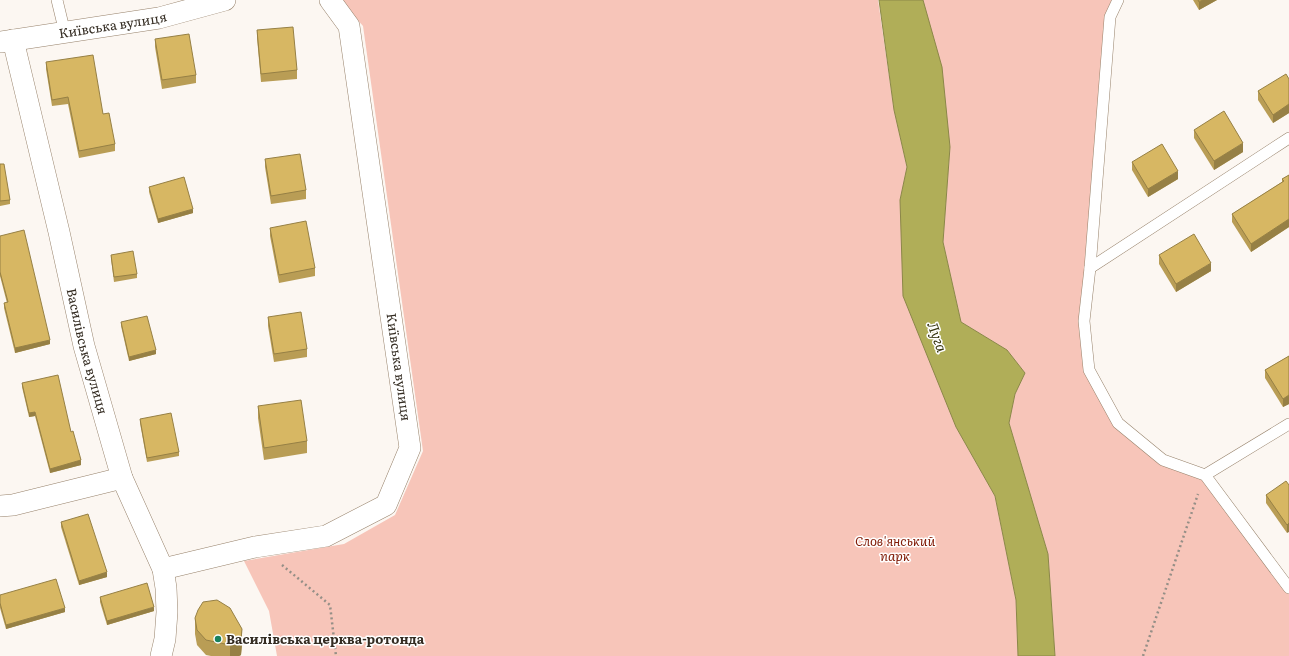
<svg xmlns="http://www.w3.org/2000/svg" width="1289" height="656" font-family="Literata,serif">
<style>
.green{fill:#f7c5b9}
.water{fill:#b0ae58;stroke:#8b8748}
.lines{fill:none;stroke-linecap:round;stroke-linejoin:round}
.service-casing{stroke:#97826b;stroke-width:12}
.minor-casing{stroke:#97826b;stroke-width:22}
.path{stroke:#958f87;stroke-width:2.5;stroke-dasharray:2 3;stroke-linecap:butt}
.service{stroke:#fff;stroke-width:11}
.minor{stroke:#fff;stroke-width:21}
.wall{fill:#b99d55}
.shaded-wall{fill:#968045}
.building{fill:#d7b763;stroke:#968045}
.poi-dot{fill:#19815d;stroke:#fff;stroke-width:1.5}
.labels{text-anchor:middle;stroke-width:3;stroke-linejoin:round;paint-order:stroke}
.street-label{font-size:13px;fill:#342c22;stroke:#fff}
.park-label{font-size:13px;font-style:italic;fill:#811b06;stroke:#fff}
.poi-label{font-size:13px;font-weight:bold;fill:#342c22;stroke:#fff;text-anchor:start}
.water-label{font-size:14px;font-style:italic;fill:#36350f;stroke:#fff}
</style>
<rect width="100%" height="100%" fill="#fcf7f2"/>
<g class="green">
<path d="M340,0H878L894,110L907,168L900,200L956,427L995,496L1016,600L1018,656H277L269,611L244,561L344,544L395,515L423,451L363,26Z"/>
<path d="M923,0H1118L1110,17L1090,268L1089,370L1118,423L1163,460L1205,475L1289,588V656H1055L1048,554L1009,423L1015,394L1025,373L1007,350L961,322L943,242L950,147Z"/>
</g>
<path class="water" d="M879,0H923L942,67L950,147L943,242L961,322L1007,350L1025,373L1015,394L1009,423L1048,554L1055,656H1018L1016,600L995,496L956,427L903,296L900,200L907,167L894,110Z"/>
<g class="lines">
<g class="service-casing">
<g id="service">
<path d="M57,0L65,33"/>
<path d="M1118,0L1110,17L1090,268L1084,321L1089,370L1118,423L1163,460L1205,475L1289,588"/>
<path d="M1090,268L1289,138"/>
<path d="M1205,475L1289,424"/>
</g>
</g>
<g class="minor-casing">
<g id="minor">
<path id="s1" d="M13,40L59,232L84,346L122,478L163,569L166,588L167,612L165,639L161,656"/>
<path id="s2" d="M1,42L159,18L225,0"/>
<path d="M0,506L13,505L122,478"/>
<path d="M163,569L255,547L326,536L386,505L410,448L349,26L330,0"/>
</g>
</g>
<g class="path">
<path d="M282,565L330,605L336,656"/>
<path d="M1143,656L1198,494"/>
</g>
<use href="#service" class="service"/>
<use href="#minor" class="minor"/>
</g>
<g class="wall">
<path d="M1193,0H1217L1199,10Z"/>
<path d="M257,30L297,70V79L261,82L257,38Z"/>
<path d="M155,39L196,75V83L162,89L155,47Z"/>
<path d="M46,62L103,114L115,144V151L79,158L68,104L52,106L46,69Z"/>
<path d="M1289,79V113L1273,123L1258,100V91Z"/>
<path d="M1194,130L1243,152L1214,170L1194,138Z"/>
<path d="M265,159L306,190V199L271,204L265,167Z"/>
<path d="M1132,162L1178,179L1148,197L1132,170Z"/>
<path d="M0,164L10,200V204L0,206Z"/>
<path d="M1289,175V227L1251,252L1232,222V214L1282,182V179Z"/>
<path d="M149,187L193,213L158,223L149,192Z"/>
<path d="M270,228L315,268V276L279,283L270,236Z"/>
<path d="M0,236L50,344L15,353L4,308V303H7L0,276Z"/>
<path d="M111,255L137,274V278L114,282L111,259Z"/>
<path d="M1159,255L1211,271L1176,292L1159,264Z"/>
<path d="M268,317L307,349V357L274,362L268,326Z"/>
<path d="M121,322L156,354L129,361L121,326Z"/>
<path d="M1289,356V404L1283,407L1265,378V370Z"/>
<path d="M22,383L71,432L81,465L50,473L35,416L29,417L22,387Z"/>
<path d="M258,406L307,441V453L264,460L258,418Z"/>
<path d="M140,419L179,452V456L147,462L140,423Z"/>
<path d="M1289,485L1287,533L1266,503V495Z"/>
<path d="M61,522L107,577L79,585L61,527Z"/>
<path d="M0,595L65,612L6,629L0,608Z"/>
<path d="M100,597L154,611L107,625L100,602Z"/>
<path d="M195,618L242,644L241,655L239,656H211L206,655L197,645L195,634Z"/>
</g>
<g class="shaded-wall">
<path d="M1203,0H1217L1199,10V2Z"/>
<path d="M1289,104V113L1273,123V115Z"/>
<path d="M1243,143V152L1214,170V161Z"/>
<path d="M1178,171V179L1148,197V189Z"/>
<path d="M193,209V213L158,223V219Z"/>
<path d="M1289,219V227L1251,252V244Z"/>
<path d="M1211,263V271L1176,292V284Z"/>
<path d="M50,340V344L15,353V348Z"/>
<path d="M156,350V354L129,361V357Z"/>
<path d="M1289,395V404L1283,407V399Z"/>
<path d="M35,412V416L29,417V413Z"/>
<path d="M81,460V465L50,473V469Z"/>
<path d="M1289,523V532L1287,533V525Z"/>
<path d="M107,572V577L79,585V581Z"/>
<path d="M154,607V611L107,625V621Z"/>
<path d="M65,608V612L6,629V625Z"/>
<path d="M242,629V644L241,655L239,656H230V645Z"/>
</g>
<g class="building">
<path d="M1198,0H1203L1199,2Z"/>
<path d="M293,27L297,70L261,74L257,30Z"/>
<path d="M189,34L196,75L162,80L155,39Z"/>
<path d="M93,55L103,114L109,113L115,144L79,151L68,97L52,100L46,62Z"/>
<path d="M1286,74L1289,79V104L1273,115L1258,91Z"/>
<path d="M1224,111L1243,143L1214,161L1194,130Z"/>
<path d="M1162,144L1178,171L1148,189L1132,162Z"/>
<path d="M300,154L306,190L271,196L265,159Z"/>
<path d="M0,164H4L10,200L0,201Z"/>
<path d="M1289,175V219L1251,244L1232,214L1284,181L1282,179Z"/>
<path d="M184,177L193,209L158,219L149,187Z"/>
<path d="M306,221L315,268L279,275L270,228Z"/>
<path d="M24,230L50,340L15,348L4,303L8,302L0,272V236Z"/>
<path d="M1194,234L1211,263L1176,284L1159,255Z"/>
<path d="M133,251L137,274L114,277L111,255Z"/>
<path d="M301,312L307,349L274,354L268,317Z"/>
<path d="M147,316L156,350L129,357L121,322Z"/>
<path d="M1289,356V395L1283,399L1265,370Z"/>
<path d="M58,375L71,432L73,431L81,460L50,469L35,412L29,413L22,383Z"/>
<path d="M301,400L307,441L264,448L258,406Z"/>
<path d="M171,413L179,452L147,458L140,419Z"/>
<path d="M1286,481L1289,485V523L1287,525L1266,495Z"/>
<path d="M88,514L107,572L79,581L61,522Z"/>
<path d="M56,579L65,608L6,625L0,603V595Z"/>
<path d="M147,583L154,607L107,621L100,597Z"/>
<path d="M217,600L230,608L242,629L241,640L230,645L206,640L197,630L195,618L198,610L203,602Z"/>
</g>
<circle class="poi-dot" cx="218" cy="639" r="4"/>
<g class="labels">
<g class="street-label">
<text dy="5" stroke="none"><textPath href="#s2" startOffset="113">Київська вулиця</textPath></text>
<text dy="5" stroke="none"><textPath href="#s1" startOffset="320">Василівська вулиця</textPath></text>
<text transform="translate(399 367) rotate(82)" y="5">Київська вулиця</text>
</g>
<g class="park-label">
<text x="895" y="546">Слов'янський<tspan x="895" dy="15">парк</tspan></text>
</g>
<g class="poi-label">
<text x="226" y="644">Василівська церква-ротонда</text>
</g>
<g class="water-label">
<text transform="translate(937 337) rotate(70)" y="5">Луга</text>
</g>
</g>
</svg>
